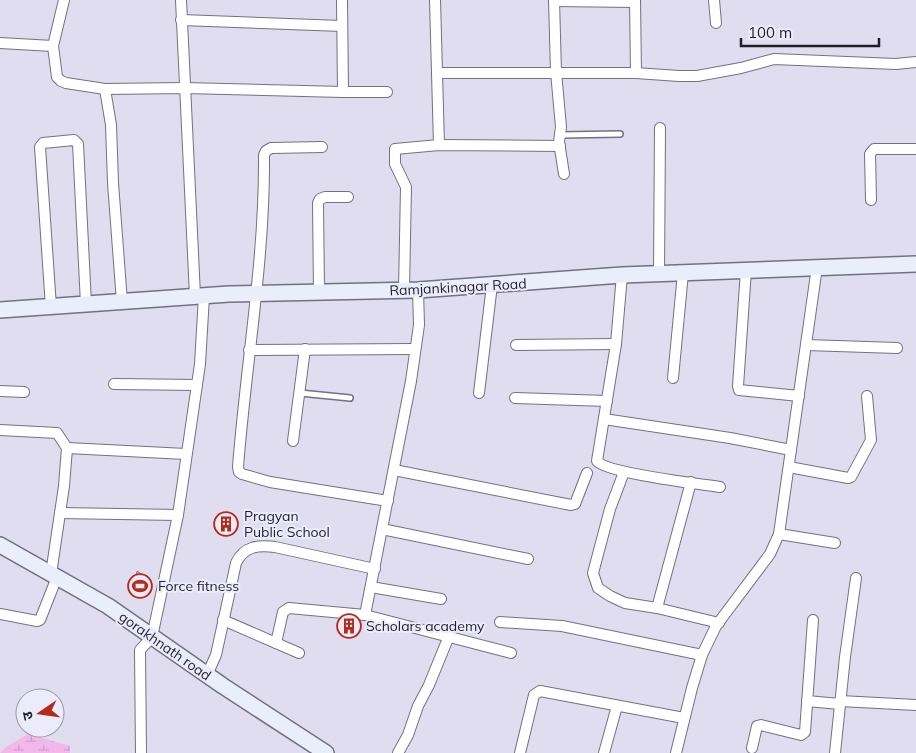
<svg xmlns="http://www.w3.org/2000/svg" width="916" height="753" font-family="Mulish,'Noto Sans Devanagari',sans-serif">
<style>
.wetland{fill:url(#wetland-marsh)}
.building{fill:#d5abf5;stroke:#867e8d}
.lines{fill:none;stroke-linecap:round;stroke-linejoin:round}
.lane-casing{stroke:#737181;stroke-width:8}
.street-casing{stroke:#737181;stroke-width:12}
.secondary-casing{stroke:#737181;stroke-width:18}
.lane{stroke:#fff;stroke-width:5}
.street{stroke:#fff;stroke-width:10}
.secondary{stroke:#eaeefb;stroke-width:15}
.labels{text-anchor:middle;stroke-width:4;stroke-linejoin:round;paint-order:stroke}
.street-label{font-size:14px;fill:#201f26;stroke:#ecebfc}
.poi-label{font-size:14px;fill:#201f26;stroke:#ecebfc;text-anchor:start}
</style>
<defs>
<pattern id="wetland-marsh" width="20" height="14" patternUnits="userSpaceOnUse" patternTransform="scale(1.25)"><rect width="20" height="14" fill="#f2b7eb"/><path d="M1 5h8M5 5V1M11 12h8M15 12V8" fill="none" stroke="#cf9dc9"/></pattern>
</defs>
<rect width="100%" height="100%" fill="#dfddef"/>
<path class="wetland" d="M28,734L70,746V753H0L6,747Z"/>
<g class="building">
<path d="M217,518L237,519L231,533L216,529Z"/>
<path d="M137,571L148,579L142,598L133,593Z"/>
<path d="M342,620L359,622L357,636L339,630Z"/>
</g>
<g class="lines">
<g class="lane-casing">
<g id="lane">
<path d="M560,135L620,134"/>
<path d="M300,393L350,398"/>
</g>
</g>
<g class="street-casing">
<g id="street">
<path d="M64,0L53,46L57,77L61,81L66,83L105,89L184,88L343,92L342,0"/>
<path d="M181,0L195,296"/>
<path d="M435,0L439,145"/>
<path d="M554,0L556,72L561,127L559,142L564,174"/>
<path d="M635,0L636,73"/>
<path d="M714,0L716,23"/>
<path d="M554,1L635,2"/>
<path d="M181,20L342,26"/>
<path d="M0,43L53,46"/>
<path d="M438,73H636L679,76H697L741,68L774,59L896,64L916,62"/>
<path d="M105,89L111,125L113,183L122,302"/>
<path d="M343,92H387"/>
<path d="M322,147L271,148L266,151L264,155C265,259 246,363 238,467L239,472L242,474L270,482L388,501"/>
<path d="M871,200L870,154L874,149H916"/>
<path d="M746,270L738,386L739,390L799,396"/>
<path d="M659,274L660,128"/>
<path d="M622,275L616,344L597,461C606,473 700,484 720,487"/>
<path d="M404,290L406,187L395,164V149L439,145L560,146"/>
<path d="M319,292L318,203L320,199L325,197H348"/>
<path d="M51,307L40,147L43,143L74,140L78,144L86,304"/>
<path d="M516,345L616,344"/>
<path d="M806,345L897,348"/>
<path d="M249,350L415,349"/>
<path d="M673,378L683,273"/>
<path d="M114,384L197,385"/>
<path d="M0,391L24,392"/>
<path d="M479,393L492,285"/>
<path d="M515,398L607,401"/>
<path d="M604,419L730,438L791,450"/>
<path d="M0,430L57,433L67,448"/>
<path d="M293,441L305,349"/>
<path d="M789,467L848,478L851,477L871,440L867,396"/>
<path d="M394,470L571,505L575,504L587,473"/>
<path d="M624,472L610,509L593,573L598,588L610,596L625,603L657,608L719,623"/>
<path d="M60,513L178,515"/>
<path d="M382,529L528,559"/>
<path d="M779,534L835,543"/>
<path d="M51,574L64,486L67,448L186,454"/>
<path d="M371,587L441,599"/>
<path d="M657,608L691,482"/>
<path d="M0,614L37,621L40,620L57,577"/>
<path d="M365,615L411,381L419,325L418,290"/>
<path d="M223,620L299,653"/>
<path d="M500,622L562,626L702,655"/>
<path d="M276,643L283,612L289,608L365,615L511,653"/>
<path d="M207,675L216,655L236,563C244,546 258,545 275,547L375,569"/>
<path d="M807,701L840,704"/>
<path d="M840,701L916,705"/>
<path d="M752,748L757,726L761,725L801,735L805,732L813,620"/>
<path d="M141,753L140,650L152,637L178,515L200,364L204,296"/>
<path d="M398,753L408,735L418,706L429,685L449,636"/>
<path d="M520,753L534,695L540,691L684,718"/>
<path d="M604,753L617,706"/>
<path d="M676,753L692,688L702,655L716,626L770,554L779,534L817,267"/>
<path d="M835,753L845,657L856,578"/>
</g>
</g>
<g class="secondary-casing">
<g id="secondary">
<path d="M0,310L229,294L418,290L622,275L916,264"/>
<path d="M0,545L108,606L223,686L326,753"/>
</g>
</g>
<use href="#lane" class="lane"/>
<use href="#street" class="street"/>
<use href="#secondary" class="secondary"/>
</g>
<defs>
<g id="building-ring" transform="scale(1.25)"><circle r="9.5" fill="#ecebfc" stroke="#b72a17" stroke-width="1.5"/><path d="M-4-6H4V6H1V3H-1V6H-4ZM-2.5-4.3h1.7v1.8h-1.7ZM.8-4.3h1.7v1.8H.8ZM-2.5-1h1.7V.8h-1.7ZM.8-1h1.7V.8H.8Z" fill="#b72a17"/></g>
<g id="stadium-ring" transform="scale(1.25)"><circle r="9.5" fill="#ecebfc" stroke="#b72a17" stroke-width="1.5"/><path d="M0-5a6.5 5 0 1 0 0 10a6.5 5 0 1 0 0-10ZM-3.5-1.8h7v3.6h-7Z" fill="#b72a17"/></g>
</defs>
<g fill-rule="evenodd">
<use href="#building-ring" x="226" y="524"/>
<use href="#stadium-ring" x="140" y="586"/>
<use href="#building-ring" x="349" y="626"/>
</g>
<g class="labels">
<g class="street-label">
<text transform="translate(458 287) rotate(-3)" y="5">Ramjankinagar Road</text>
<text transform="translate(165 646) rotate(35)" y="5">gorakhnath road</text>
</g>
<g class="poi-label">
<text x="244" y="521">Pragyan<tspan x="244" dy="16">Public School</tspan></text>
<text x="158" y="591">Force fitness</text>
<text x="366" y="631">Scholars academy</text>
</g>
</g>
<g transform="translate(40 713) rotate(257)"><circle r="24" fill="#ecebfc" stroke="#9a99a6"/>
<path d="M0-4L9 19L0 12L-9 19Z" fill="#b72a17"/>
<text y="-8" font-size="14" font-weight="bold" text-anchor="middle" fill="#201f26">उ</text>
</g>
<path d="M741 38v8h138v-8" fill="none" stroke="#201f26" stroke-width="2.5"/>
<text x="748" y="38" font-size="15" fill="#201f26" stroke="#ecebfc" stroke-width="4" paint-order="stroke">100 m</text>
</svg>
